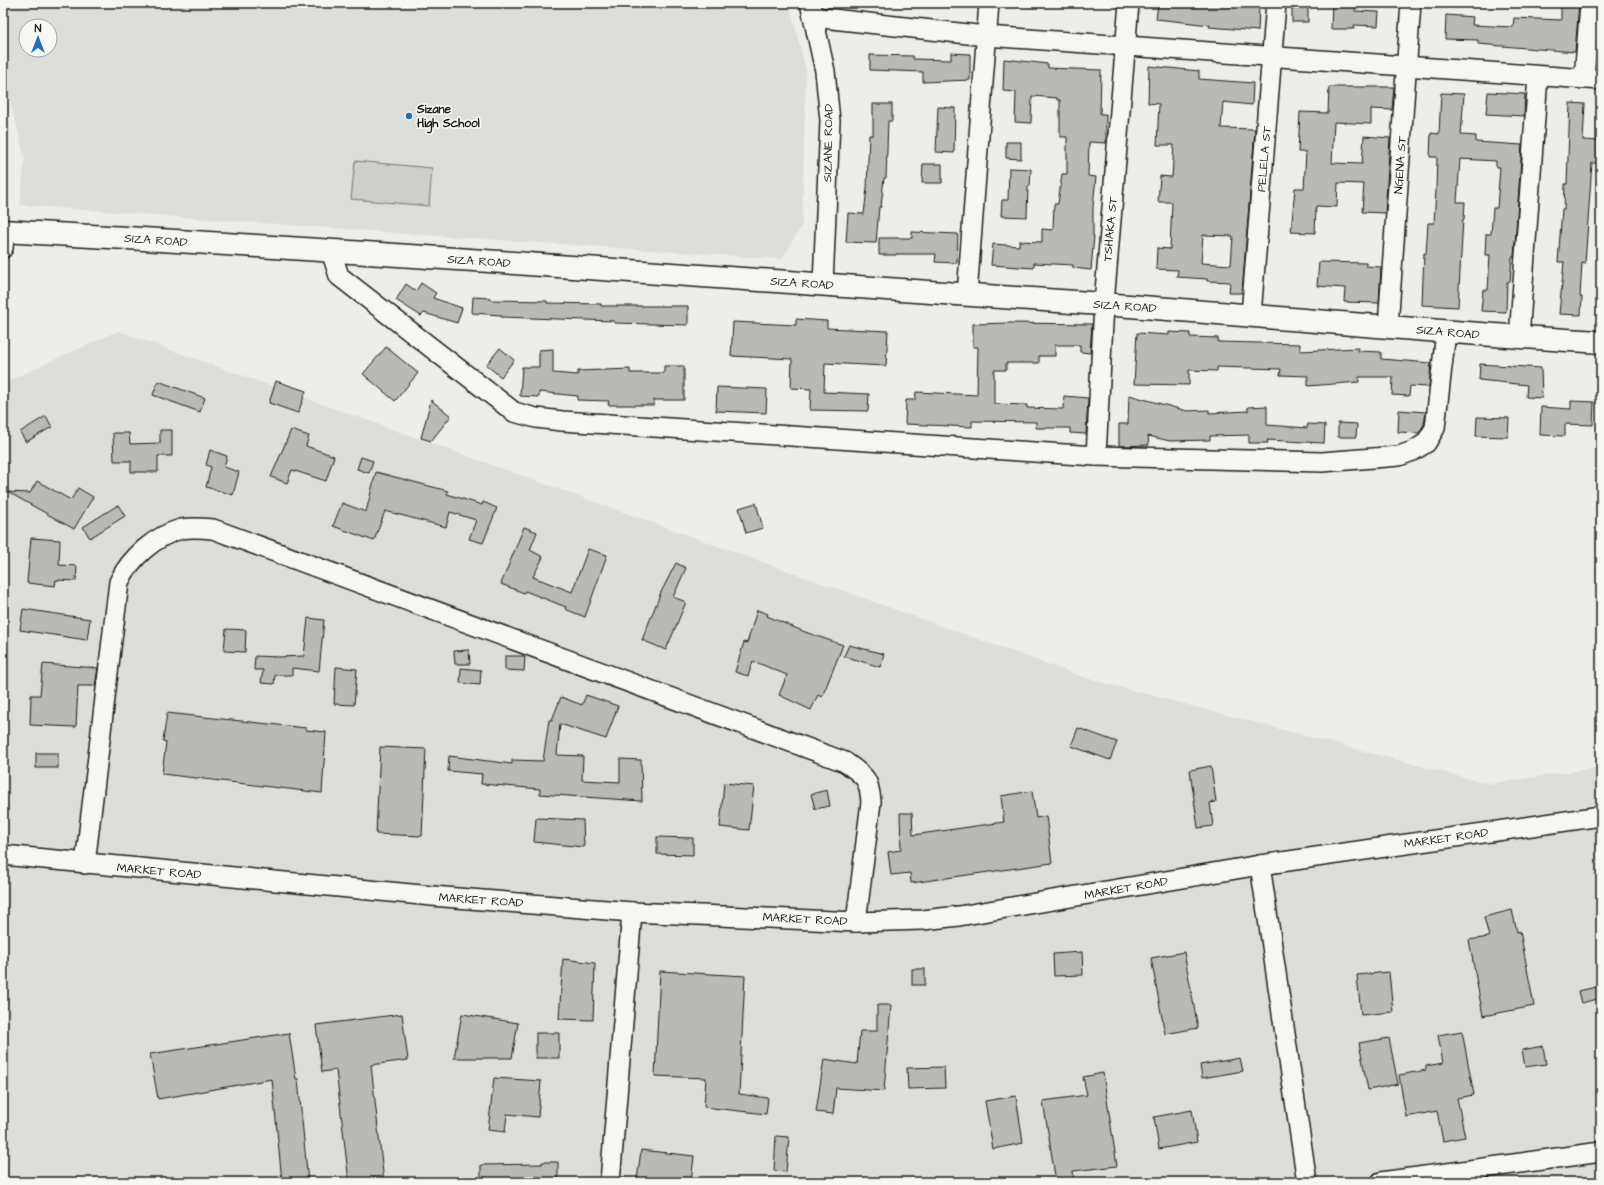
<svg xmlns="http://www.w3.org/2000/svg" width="1604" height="1185" font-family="'Architects Daughter',sans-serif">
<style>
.built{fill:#ddddda;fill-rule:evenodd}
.green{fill:#cececb;stroke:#757574}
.building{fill:#b9b9b6;stroke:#1c1c1c;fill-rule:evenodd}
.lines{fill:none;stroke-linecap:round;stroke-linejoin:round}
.street-casing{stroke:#1c1c1c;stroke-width:22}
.secondary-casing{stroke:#1c1c1c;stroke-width:25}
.street{stroke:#f6f6f2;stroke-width:19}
.secondary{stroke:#f6f6f2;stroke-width:22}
.poi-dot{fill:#1f6fb2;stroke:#f6f6f2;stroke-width:1.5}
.labels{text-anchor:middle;stroke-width:3.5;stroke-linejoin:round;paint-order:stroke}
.poi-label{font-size:12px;font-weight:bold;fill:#1c1c1c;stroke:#f6f6f2;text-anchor:start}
.street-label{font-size:12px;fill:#1c1c1c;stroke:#f6f6f2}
</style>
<rect width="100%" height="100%" fill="#edede9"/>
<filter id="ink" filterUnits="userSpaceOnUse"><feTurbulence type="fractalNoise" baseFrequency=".025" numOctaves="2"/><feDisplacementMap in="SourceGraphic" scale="8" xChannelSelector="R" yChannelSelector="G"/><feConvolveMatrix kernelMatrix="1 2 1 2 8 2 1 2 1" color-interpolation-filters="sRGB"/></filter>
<g filter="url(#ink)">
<g class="built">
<path d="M3,3H789L806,70L802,225L782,259L424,235L20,205L25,159L3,73ZM26,26H50V50H26Z"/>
<path d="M118,331L1089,679L1489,784L1601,767V1182H3V383Z"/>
</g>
<path class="green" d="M355,161L432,168L429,206L351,199Z"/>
<g class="building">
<path d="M1158,3H1229V6L1259,7L1258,31L1209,27L1210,25L1156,19Z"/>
<path d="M1332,3H1355V11L1379,12L1378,26L1354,25V29H1331Z"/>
<path d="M1561,3H1579L1575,52L1478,44V40L1445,39L1446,15L1473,17L1472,25L1513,27L1514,18L1561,20Z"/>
<rect x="1292" y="7" width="16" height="15"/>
<path d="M951,53L970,54V80L923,82V72L870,70V55L913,56V59L951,60Z"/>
<path d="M1004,59L1048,64V68L1101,70L1100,114H1106V143L1089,142L1088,176L1096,177L1093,206V236H1094L1091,270L1073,268V265L1034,263V268L991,265L993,244L1019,246V241L1042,242V229L1053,230L1054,204H1058L1062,174H1067V137H1060V100H1057V98L1032,96L1031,123L1015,122L1016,92L1003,91Z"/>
<path d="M1149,66L1199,71V79L1253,83L1252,105L1223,102L1221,128L1255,129L1242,293H1229L1230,282L1207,281V279L1177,277L1178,270L1156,269L1157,248L1170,249L1172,202H1158L1160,176L1172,177L1174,145H1157L1159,104L1148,103ZM1203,235L1233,236L1231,265L1201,263Z"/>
<path d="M1329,87H1394L1392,110L1371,109V124L1334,122L1332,163L1362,164L1364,136L1390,138L1385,213L1362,212L1364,184L1338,183L1337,207L1316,206L1315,233L1291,232L1295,188H1304L1306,152H1298L1300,112L1328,113Z"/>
<path d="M1488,92L1525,94L1524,116L1486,114Z"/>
<path d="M1441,93L1464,94L1461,135L1476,136V142L1522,145L1514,257H1512L1510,282H1507L1506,312L1481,311L1483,290H1488L1490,255H1485L1486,234H1491L1493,208H1497L1500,167H1496V161L1460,159L1457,202H1465L1464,219H1463L1458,307L1422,305L1424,253L1426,254L1428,223H1434L1436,191L1437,157H1430L1431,133L1439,134Z"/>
<path d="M1570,103L1585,104L1583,140L1601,141L1600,163H1592L1585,264L1582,263L1580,297H1582L1581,315L1559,314L1564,262H1558L1562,209H1564L1565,184H1567Z"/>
<path d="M873,104H892V121H888L886,178H884L881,207H879L876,243L846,242L848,213L864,214L867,188L869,135H873Z"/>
<path d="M938,107L955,108L954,153L936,152Z"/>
<path d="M1006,142H1021V159L1006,158Z"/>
<path d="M923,164H942V183H922Z"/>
<path d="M1009,168L1031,169L1030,186H1028L1027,217L1001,216L1002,200H1008Z"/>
<path d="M912,232L958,234L957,263L935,262L936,254H896V255H879V238H912Z"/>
<path d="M1319,262L1366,263V266L1381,267L1379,303L1344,302L1345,288L1317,286Z"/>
<path d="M421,283L436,293L433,298L462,308L457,323L424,313L421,316L396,300L406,284L416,291Z"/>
<path d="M473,297L490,298V300L547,301V303L601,304V306H688V325L614,323V321L501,317V315L472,313Z"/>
<path d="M796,319L827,321V328L888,331L886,366L825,363L824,392L869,394L868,411L810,410L811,389L791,388L792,359L731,356L733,322L796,325Z"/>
<path d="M1009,323L1092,324L1090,353L1080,352V345H1055V356H1039V363H1006V370H994V404L1027,405V408L1063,409L1064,396L1088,398L1086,434L1070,433V428H1036V422L972,421V427L905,424L906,400H915L916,392L977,395L978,347H973V324Z"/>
<path d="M1169,332L1190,333V337L1218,338V342L1300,344V351L1358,348V351L1381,352V359L1431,363L1429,387L1410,386L1409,396L1392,395L1393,377H1359V382L1308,386V376L1280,375L1281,369L1217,367V371L1189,370V385L1134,384L1137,333L1169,335Z"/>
<path d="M386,347L418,373L395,401L363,374Z"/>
<path d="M500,348L514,360L501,377L486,365Z"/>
<path d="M553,349V373L578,375V371L630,369V373H664V366H684V400H654V405H608L609,401L577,400L578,396L539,392V397L520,396L522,367H539V350Z"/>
<path d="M1480,364L1541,368L1542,398L1526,397L1527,385L1479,380Z"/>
<path d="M158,381L205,398L200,412L153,395Z"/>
<path d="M276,381L306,391L298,413L269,403Z"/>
<path d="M717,387L767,389L766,413L716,411Z"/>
<path d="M1129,395L1187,411L1209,410V413L1248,411V407L1267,406V425L1307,428L1308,424L1325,425L1324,443L1267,440L1268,443H1249V435L1210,436V440L1170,441L1148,436L1149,445L1119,446V424H1128Z"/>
<path d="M431,400L451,416L431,441L421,438Z"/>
<path d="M1571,401L1594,402L1593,425L1565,424V436L1540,435L1541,407L1571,409Z"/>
<path d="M1399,410L1426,412L1424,424L1419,433L1398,432Z"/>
<path d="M46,416L52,427L26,442L20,432Z"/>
<path d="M1477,417L1509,418L1508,437L1476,436Z"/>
<path d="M1338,423L1357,424L1356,437H1338Z"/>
<path d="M160,430H172V456H158V472H131V461H114L113,433H129L130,444L160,443Z"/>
<path d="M291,430L309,436L306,446L334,456L326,481L292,470L287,483L271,477Z"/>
<path d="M210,450L227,456L224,467L239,472L233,495L206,487L211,467L206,465Z"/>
<path d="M361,457L373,461L369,473L357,469Z"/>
<path d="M376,472L448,491L447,494L482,505L483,502L497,508L483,543L469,539L476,520L450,512L446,527L385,511L374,541L333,526L342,503L366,512Z"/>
<path d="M37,481L71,500L78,488L93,497L74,529L8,492L30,493Z"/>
<path d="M756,503L763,528L746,533L739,508Z"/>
<path d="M118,505L125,516L90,538L83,527Z"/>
<path d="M524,527L537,532L530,550L543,557L533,577L572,592L588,549L607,555L585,617L565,609L566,607L525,591L524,593L501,584Z"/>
<path d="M31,538L60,540L59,565L77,566L76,581L56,580L55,586L27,583Z"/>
<path d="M676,563L686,568L673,597L686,602L666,650L642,640L661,592Z"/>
<path d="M23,609L90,619L87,640L20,630Z"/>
<path d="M757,610L768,614L767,616L805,632L843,645L822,697L818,695L811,710L779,695L787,675L753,661L748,676L735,672L744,642L747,643Z"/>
<path d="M308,618L324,620L319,671L292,668V675H275L274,684L261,683L263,670H254L255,656L278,657L304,656Z"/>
<path d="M226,629L246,630L245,652L224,651Z"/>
<path d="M849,645L884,654L880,667L844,656Z"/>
<path d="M469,650L470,664H455L454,651Z"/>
<path d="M505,656H525L524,671L505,670Z"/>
<path d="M43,664L98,668L95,686H78L76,727L30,725L31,695H40Z"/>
<path d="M336,667L357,669L354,705L334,704Z"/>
<path d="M461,668L481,670L480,685L460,683Z"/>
<path d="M586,695L618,706L606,739L560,724L557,755L583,756L582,780L620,782V759L641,760L642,801L540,794V789L481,784L482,774L448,771L449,756L512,764V760L543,761L549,720H552L561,697L582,705Z"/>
<path d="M167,713L306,728V730L326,732L322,793L162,774L166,742L163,741Z"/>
<path d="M1078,728L1117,742L1110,760L1071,746Z"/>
<path d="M380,747L426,749L422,836L376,834Z"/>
<rect x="36" y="753" width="22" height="15"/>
<path d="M1211,766L1216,802L1210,803L1213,826L1198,828L1190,770Z"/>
<path d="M724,783L754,786L749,830L720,827Z"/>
<path d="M827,790L830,806L815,809L811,794Z"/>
<path d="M1032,791L1036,818L1046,816L1052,863L911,883L910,873L891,875L888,852L901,850L900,813H912L913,835L1004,822L1001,796Z"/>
<path d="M536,818L583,820L584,847L534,842Z"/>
<path d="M657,837L693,838V855L657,854Z"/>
<path d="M1512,910L1517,932L1520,931L1534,1006L1483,1016L1469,940L1489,937L1484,917Z"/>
<path d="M1082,952L1083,975L1054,976L1053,954Z"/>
<path d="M1184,952L1198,1028L1165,1034L1151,958Z"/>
<path d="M563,959L595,963L593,1020L559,1019Z"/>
<rect x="912" y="969" width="13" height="16"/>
<path d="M660,971L745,976L739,1094L768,1098L766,1114L704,1107L706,1078L655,1076Z"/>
<path d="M1389,972L1393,1012L1361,1015L1357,975Z"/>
<path d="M1601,986V998L1581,1003L1578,991Z"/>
<path d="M877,1005H891L884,1091L836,1088L833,1114L816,1112L824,1059L857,1064L860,1031H877Z"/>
<path d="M402,1014L408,1060L371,1065L384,1182H349L336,1070L322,1072L316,1025Z"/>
<path d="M462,1014L518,1023L512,1058H454Z"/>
<path d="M1462,1031L1474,1095L1457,1098L1465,1137L1443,1141L1437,1111L1406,1117L1399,1075L1426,1070V1066L1443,1063L1438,1035Z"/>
<path d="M289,1033L296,1079H298L308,1182H282L272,1079L158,1099L150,1054Z"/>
<rect x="536" y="1033" width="23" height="25"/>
<path d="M1389,1038L1398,1084L1368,1090L1359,1043Z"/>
<path d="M1543,1046L1546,1064L1525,1067L1522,1050Z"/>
<path d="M1240,1058L1243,1071L1202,1078L1200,1065Z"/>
<path d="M944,1067L945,1088L908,1089L907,1068Z"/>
<path d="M1103,1073L1117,1166L1073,1171L1074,1182H1056L1043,1101L1087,1095L1083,1077Z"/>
<path d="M494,1078L541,1081L538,1117L507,1114L505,1132L488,1130Z"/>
<path d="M1016,1096L1023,1143L993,1149L985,1101Z"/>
<path d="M1192,1110L1197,1142L1159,1149L1154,1117Z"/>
<path d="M776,1136L789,1137L786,1172L774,1171Z"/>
<path d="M641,1150L694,1156L691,1182L637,1180Z"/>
<path d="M542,1162H558V1182H481V1165L542,1164Z"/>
</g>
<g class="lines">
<g class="street-casing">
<g id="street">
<path d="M810,3L825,71L830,121L823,284"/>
<path d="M814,17L986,36L1601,80"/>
<path d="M1584,79L1590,3"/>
<path d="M3,248L5,231"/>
<path d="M331,251L339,276L514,412L536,418L562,421L1096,456L1322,462L1399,456L1413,451L1426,443L1435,428L1446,332"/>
<path d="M967,295L989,3"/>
<path d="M1251,315L1276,3"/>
<path d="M1388,326L1411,3"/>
<path d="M1519,338L1538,76"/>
<path d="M1096,456L1104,304L1129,3"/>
<path d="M3,855L432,896L632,912L856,922L923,920L959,916L1260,865L1601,816"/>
<path d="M85,864L119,582C130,558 155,536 181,529C192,527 203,528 213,529L845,762C864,776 869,777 871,802L856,922"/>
<path d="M1260,865L1307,1182"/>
<path d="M610,1182L632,912"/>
<path d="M1381,1182L1601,1152"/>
</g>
</g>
<g class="secondary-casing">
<path id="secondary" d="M3,231C370,251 737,279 1103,304C1269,316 1435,333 1601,342"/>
</g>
<use href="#street" class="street"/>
<use href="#secondary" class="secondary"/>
</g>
</g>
<circle class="poi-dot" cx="409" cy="116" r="4"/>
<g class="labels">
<g class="poi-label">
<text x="417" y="113">Sizane<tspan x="417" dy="14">High School</tspan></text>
</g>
<g class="street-label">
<text transform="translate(828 143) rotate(-89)" y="4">SIZANE ROAD</text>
<text transform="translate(1264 159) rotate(-85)" y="4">PELELA ST</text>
<text transform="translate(1400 165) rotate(-86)" y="4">NGENA ST</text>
<text transform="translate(1110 229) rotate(-85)" y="4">TSHAKA ST</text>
<text transform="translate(156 240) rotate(4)" y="4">SIZA ROAD</text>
<text transform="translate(479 261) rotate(4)" y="4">SIZA ROAD</text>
<text transform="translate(802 283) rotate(4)" y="4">SIZA ROAD</text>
<text transform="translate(1125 306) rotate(4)" y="4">SIZA ROAD</text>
<text transform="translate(1448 332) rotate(5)" y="4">SIZA ROAD</text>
<text transform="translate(1446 838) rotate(-8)" y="4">MARKET ROAD</text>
<text transform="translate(159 871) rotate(5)" y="4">MARKET ROAD</text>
<text transform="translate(1126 888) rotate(-10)" y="4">MARKET ROAD</text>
<text transform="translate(481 900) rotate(4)" y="4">MARKET ROAD</text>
<text transform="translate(805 919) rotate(3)" y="4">MARKET ROAD</text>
</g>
</g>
<rect width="1604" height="1185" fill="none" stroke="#f6f6f2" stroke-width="16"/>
<rect x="8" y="8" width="1588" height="1169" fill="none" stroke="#1c1c1c" stroke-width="1.5" filter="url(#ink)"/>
<g transform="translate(38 38)"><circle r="19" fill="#f6f6f2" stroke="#9f9f9c"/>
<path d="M0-3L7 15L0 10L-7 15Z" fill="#1f6fb2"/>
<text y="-6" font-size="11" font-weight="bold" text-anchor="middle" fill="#1c1c1c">N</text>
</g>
</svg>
